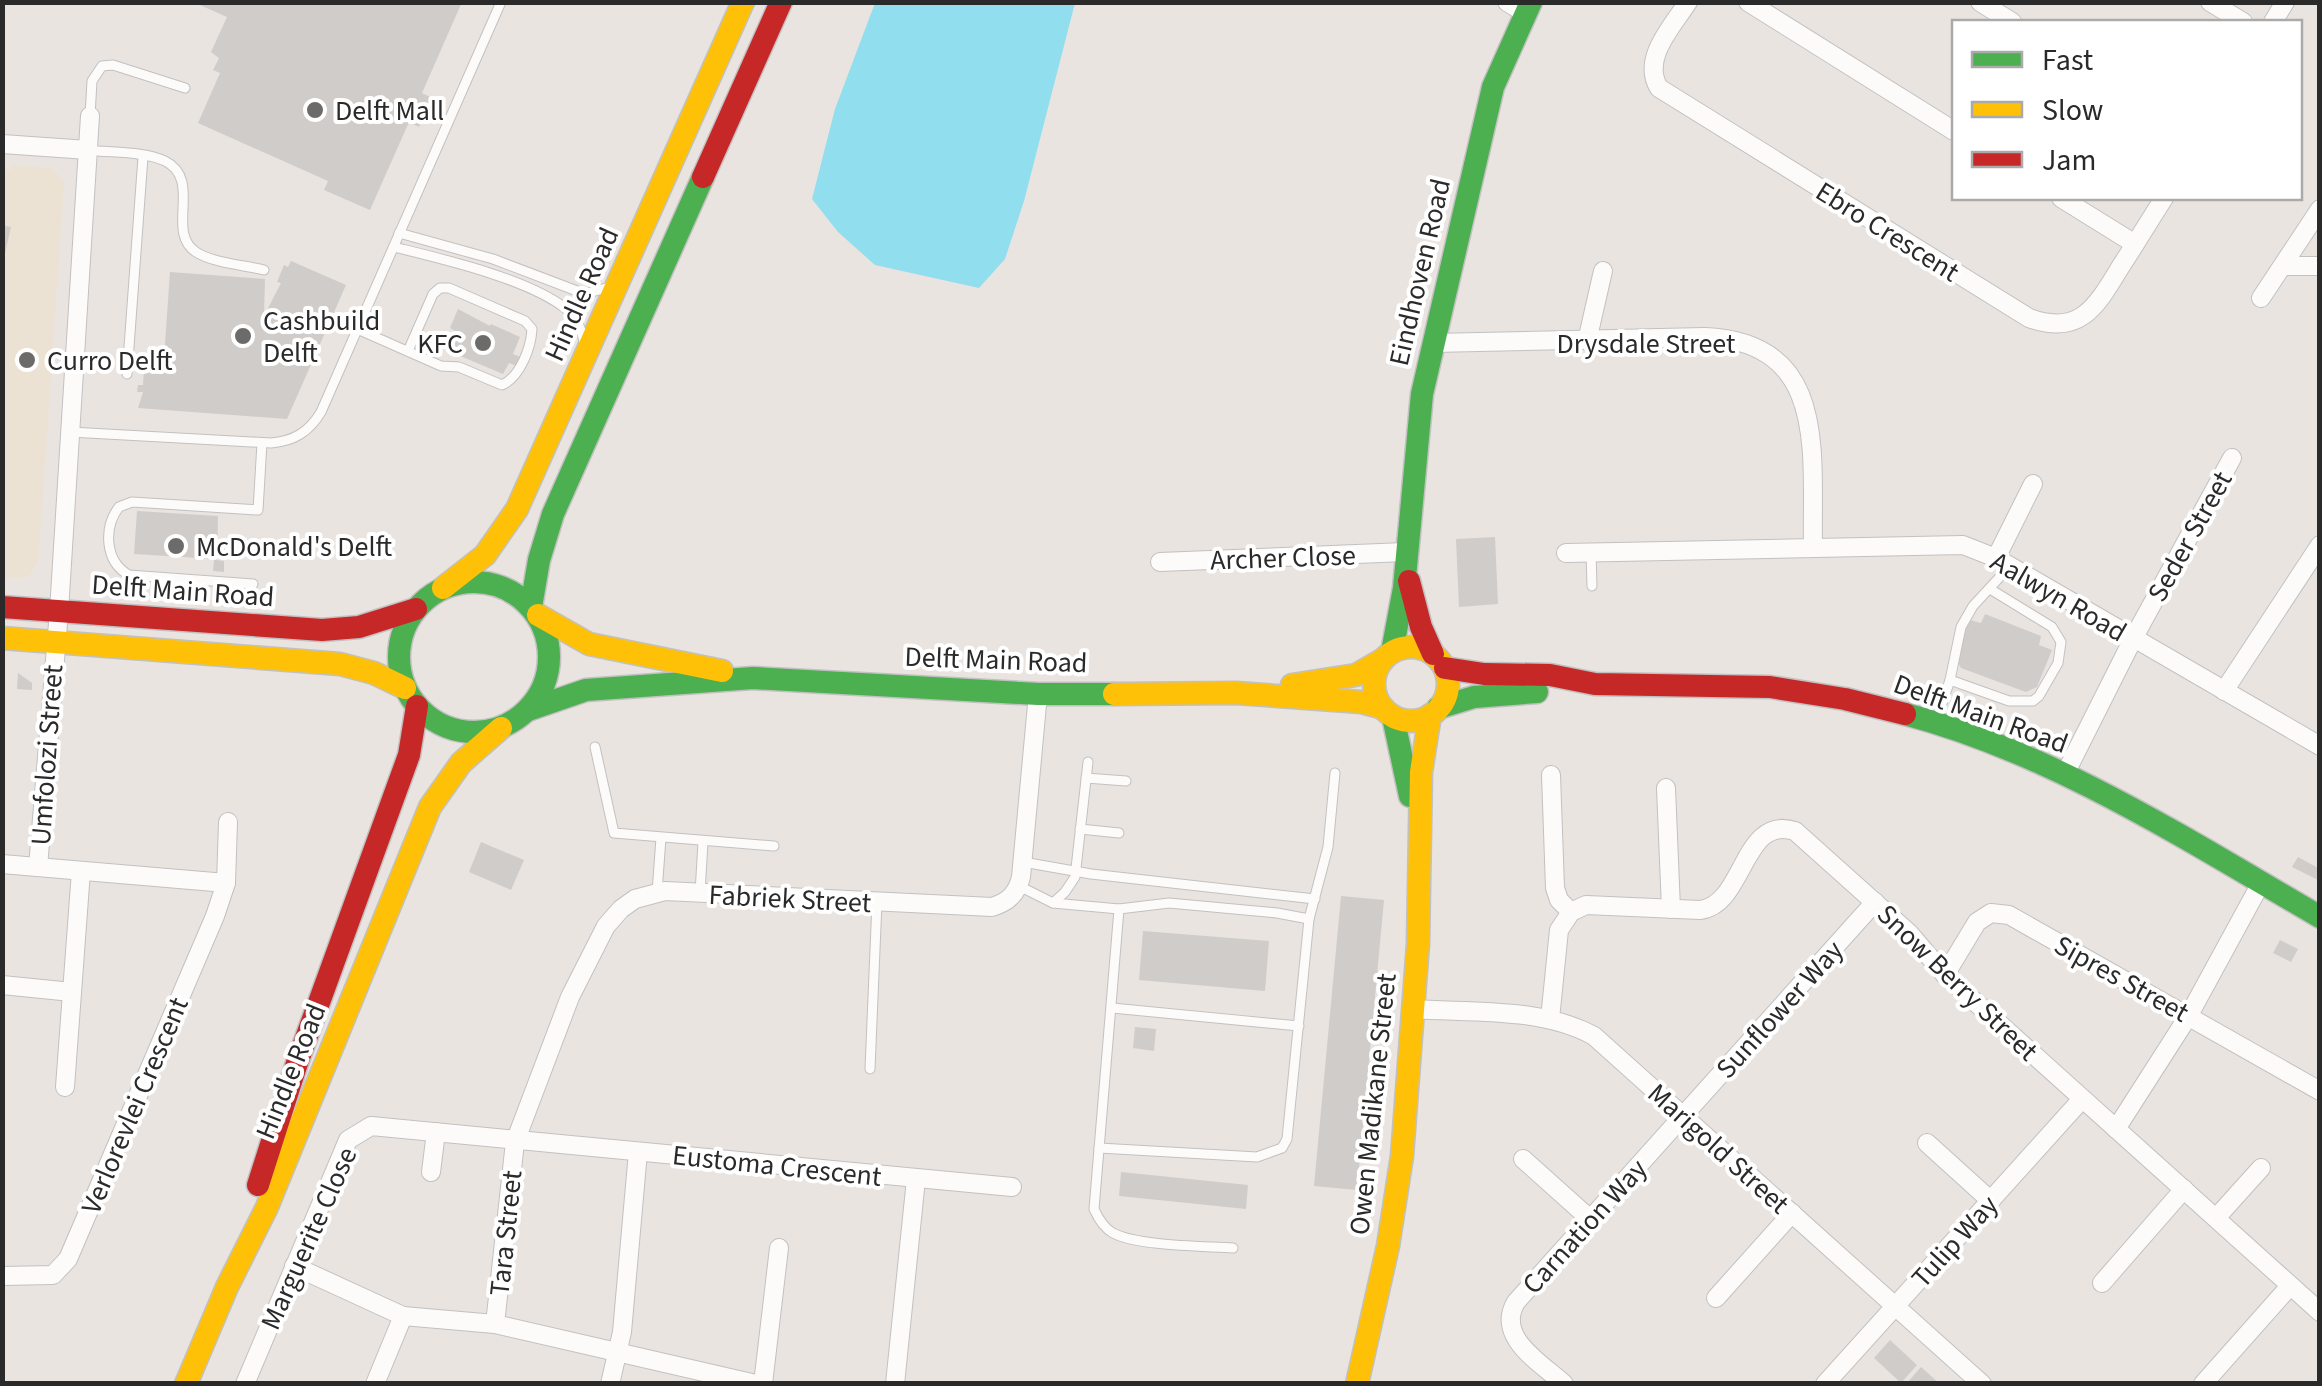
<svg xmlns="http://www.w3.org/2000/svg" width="2322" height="1386" font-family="'Source Sans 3',sans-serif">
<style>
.education{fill:#ece2d4}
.water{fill:#90deee}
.building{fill:#d0ccc9}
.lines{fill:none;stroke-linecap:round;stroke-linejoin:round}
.lane-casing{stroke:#c2c1c2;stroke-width:11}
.street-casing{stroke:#c2c1c2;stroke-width:20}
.fast-casing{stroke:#c2c1c2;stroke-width:25}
.slow-casing{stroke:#c2c1c2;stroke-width:25}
.jam-casing{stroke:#c2c1c2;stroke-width:25}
.lane{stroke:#fcfbfa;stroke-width:9}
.street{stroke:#fcfbfa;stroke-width:18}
.fast{stroke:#4caf50;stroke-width:22}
.slow{stroke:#ffc107;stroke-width:22}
.jam{stroke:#c62828;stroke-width:22}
.poi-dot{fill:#6d6b6a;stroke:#fff;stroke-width:4}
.labels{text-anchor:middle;stroke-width:8;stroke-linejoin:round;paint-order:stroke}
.poi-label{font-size:28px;fill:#2a2a2a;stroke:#fff;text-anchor:start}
.street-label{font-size:28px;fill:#2a2a2a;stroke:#fff}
</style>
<rect width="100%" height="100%" fill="#e9e4e0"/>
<path class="education" d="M12,165L52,168L64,182L40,538L38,560L30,575L20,579L2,578V169L12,170Z"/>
<path class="water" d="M875,3H1075L1024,201L1005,259L979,288L875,265L838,232L812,199L835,109Z"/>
<g class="building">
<path d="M193,2H462L422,93L432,98L419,127L409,122L370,210L324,190L328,181L198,123L220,73L213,70L219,58L211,52L227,17Z"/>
<path d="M2,225L11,227L4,258H2Z"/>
<path d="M291,261L346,285L287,419L138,408L143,392H137L138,385H143L145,356L164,358L170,272L265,279L264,316L281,283L277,282L284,265L288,267Z"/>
<path d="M458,309L490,326L491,324L520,337L513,354L520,357L517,366L509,363L503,374L446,350L455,331L450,328Z"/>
<path d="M137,511L218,516L217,560L224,561V572L213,571L214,559L134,554Z"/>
<path d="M1495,537L1498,604L1459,607L1456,539Z"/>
<path d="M1985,614L2041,636L2039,645L2052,650L2037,687L2026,692L1961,668L1955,657L1970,620L1981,623Z"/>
<path d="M18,673L32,683V690L17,689Z"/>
<path d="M481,842L524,860L511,890L469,872Z"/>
<path d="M2298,857L2320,869L2318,880L2292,867Z"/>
<path d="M1341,896L1384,900L1357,1190L1314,1186Z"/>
<path d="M1143,931L1269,941L1265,991L1139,980Z"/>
<path d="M2280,940L2298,949L2291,962L2273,953Z"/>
<path d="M1135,1027L1156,1029L1154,1051L1133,1048Z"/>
<path d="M1121,1172L1248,1185L1246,1209L1119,1196Z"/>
<path d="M1890,1340L1917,1365L1901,1383L1874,1358Z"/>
<path d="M1921,1367L1940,1384H1906Z"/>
</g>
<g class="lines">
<g class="lane-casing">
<g id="lane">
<path d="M90,116L92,81L102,66L113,65L185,88"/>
<path d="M88,150C111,153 144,151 165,161C203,180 165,232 196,252C213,263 244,265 264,270"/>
<path d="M399,233L493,259L585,294L606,288"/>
<path d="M394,247C442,259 526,278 565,308C576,316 581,328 584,341"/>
<path d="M357,329L441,366L459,367L502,385C520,377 531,348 532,329L525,321L449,288H440L433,294L408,351"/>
<path d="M127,374L143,157"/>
<path d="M70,432L271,443C294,441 309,432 321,412L501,2"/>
<path d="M1591,552L1592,586"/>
<path d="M253,584L129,575C105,562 103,528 119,507L132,502L258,510L262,443"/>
<path d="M1950,680L2009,701H2033L2039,696L2058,663L2061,642L2052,627L1990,589"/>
<path d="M1936,721L1950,680L1961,627L1973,606L2010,566"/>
<path d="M595,747L614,833L774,846"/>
<path d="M1086,778L1126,781"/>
<path d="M1080,829L1119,833"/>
<path d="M1023,862L1091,874L1315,899"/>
<path d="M1019,886L1053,903L1119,909L1169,903L1277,913L1309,919"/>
<path d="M657,892L661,838"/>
<path d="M700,893L703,842"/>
<path d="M1053,903L1065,892L1075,877L1088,762"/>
<path d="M1119,909L1094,1209C1098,1218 1104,1228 1113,1233C1137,1246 1203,1246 1233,1248"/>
<path d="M1112,1008L1299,1026"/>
<path d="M870,1069L877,902"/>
<path d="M1099,1148L1257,1157L1282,1148L1287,1139L1309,919L1328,847L1335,773"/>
</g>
</g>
<g class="street-casing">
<g id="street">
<path d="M1507,2L1525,13"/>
<path d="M1688,2C1672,27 1641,59 1659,88L2029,318C2081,337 2097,305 2121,266C2136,243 2150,220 2164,198"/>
<path d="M1748,2L1954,131"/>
<path d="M1980,2L2012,22"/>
<path d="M2210,2L2243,22"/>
<path d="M2273,22L2285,2"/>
<path d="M2,144L88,150"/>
<path d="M2061,198L2135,244"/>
<path d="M2285,266H2320"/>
<path d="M2261,298L2320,209"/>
<path d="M1587,341L1603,271"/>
<path d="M1433,343L1705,337C1830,342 1811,455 1813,547"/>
<path d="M1566,553L1963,545L1996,558L2320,746"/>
<path d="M1996,558L2033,484"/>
<path d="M1160,562L1405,552"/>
<path d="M2224,691L2320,545"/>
<path d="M2065,774L2133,639L2232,458"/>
<path d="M1551,775L1555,888L1559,900L1571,912"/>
<path d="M1666,788L1671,909"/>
<path d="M2,864L226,883"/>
<path d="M38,867L59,611L90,116"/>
<path d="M1945,975L1977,922L1991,913L2009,915L2320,1091"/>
<path d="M2,985L72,992"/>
<path d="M1413,1009C1471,1013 1541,1007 1594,1036L1982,1384"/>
<path d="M1550,1019L1559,930L1571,912L1586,905L1700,910C1745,905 1742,814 1795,831L1910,934L1945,975L2320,1312"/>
<path d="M65,1087L81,871"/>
<path d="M2116,1129L2189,1015L2261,883"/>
<path d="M1927,1143L1991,1201"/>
<path d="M1523,1159L1590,1219"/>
<path d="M431,1172L436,1132"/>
<path d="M2216,1218L2261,1168"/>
<path d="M294,1266L403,1316L495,1324L756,1384"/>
<path d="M2,1276L53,1275L68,1259L215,916L226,883L228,822"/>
<path d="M2102,1283L2184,1189"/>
<path d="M1716,1298L1792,1213"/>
<path d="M495,1324L515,1142L570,997L606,926L621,909L635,899L665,891L992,907C1008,902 1017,894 1021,877L1038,694"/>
<path d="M245,1384L348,1140L371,1126L1012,1187"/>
<path d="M375,1384L403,1316"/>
<path d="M610,1384L622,1332L638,1152"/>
<path d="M763,1384L779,1248"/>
<path d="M895,1384L916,1179"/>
<path d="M1564,1384C1541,1363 1495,1337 1516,1302L1875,902"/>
<path d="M1825,1384L2082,1099"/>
<path d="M2203,1384L2290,1286"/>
</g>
</g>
<g class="fast-casing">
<g id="fast">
<circle cx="474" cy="657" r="75"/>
<path d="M531,607L539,560L553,514L703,177"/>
<path d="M1392,652L1404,588L1422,394L1493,87L1531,2"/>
<path d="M1438,708L1474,697L1537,692"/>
<path d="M528,710L586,690L753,678L1038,694H1114"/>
<path d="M1905,714C2053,753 2189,841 2320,917"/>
<path d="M1393,717L1410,796"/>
</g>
</g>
<g class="slow-casing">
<g id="slow">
<path d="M443,588L485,555L517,509L743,2"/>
<path d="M538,615L589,644L722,671"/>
<path d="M2,638L340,664L374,673L405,688"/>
<circle cx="1411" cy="684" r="37"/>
<path d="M1292,685L1356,675L1382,660"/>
<path d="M1114,694L1236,693L1361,702L1383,708"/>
<path d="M186,1384L227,1287L267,1207L430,807L461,763L501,728"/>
<path d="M1357,1384L1388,1246L1402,1156L1418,944L1421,772L1430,715"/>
</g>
</g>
<g class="jam-casing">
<g id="jam">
<path d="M703,177L781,2"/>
<path d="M1409,581L1421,627L1433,654"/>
<path d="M2,607L322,630L359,627L416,609"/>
<path d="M1445,668L1484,674L1550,675L1595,684L1770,687L1845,699L1905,714"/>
<path d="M258,1185L297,1063L409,755L417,706"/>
</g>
</g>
<use href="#lane" class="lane"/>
<use href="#street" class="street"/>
<use href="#fast" class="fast"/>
<use href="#slow" class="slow"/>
<use href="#jam" class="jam"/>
</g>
<g class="poi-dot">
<circle cx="315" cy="110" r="10"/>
<circle cx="243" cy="336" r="10"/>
<circle cx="483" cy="343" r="10"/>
<circle cx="27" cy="360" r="10"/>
<circle cx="176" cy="546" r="10"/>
</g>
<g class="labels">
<g class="poi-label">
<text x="335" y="120">Delft Mall</text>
<text x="263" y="330">Cashbuild<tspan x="263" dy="32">Delft</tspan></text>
<text x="463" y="353" text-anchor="end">KFC</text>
<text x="47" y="370">Curro Delft</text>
<text x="196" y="556">McDonald's Delft</text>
</g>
<g class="street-label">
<text transform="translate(1888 231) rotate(32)" y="10">Ebro Crescent</text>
<text transform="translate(1419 272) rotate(-77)" y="10">Eindhoven Road</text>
<text transform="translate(581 294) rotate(-66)" y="10">Hindle Road</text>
<text x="1646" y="353">Drysdale Street</text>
<text transform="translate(2189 536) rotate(-61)" y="10">Seder Street</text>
<text transform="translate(1283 557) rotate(-2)" y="10">Archer Close</text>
<text transform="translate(183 590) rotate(4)" y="10">Delft Main Road</text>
<text transform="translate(2059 596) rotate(30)" y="10">Aalwyn Road</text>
<text transform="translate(996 659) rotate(2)" y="10">Delft Main Road</text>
<text transform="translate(1981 713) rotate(20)" y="10">Delft Main Road</text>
<text transform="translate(46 755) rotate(-86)" y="10">Umfolozi Street</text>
<text transform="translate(790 898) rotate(3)" y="10">Fabriek Street</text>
<text transform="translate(2122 978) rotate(29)" y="10">Sipres Street</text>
<text transform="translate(1958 982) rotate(44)" y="10">Snow Berry Street</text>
<text transform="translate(1779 1009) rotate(-48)" y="10">Sunflower Way</text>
<text transform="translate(290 1071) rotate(-68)" y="10">Hindle Road</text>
<text transform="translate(1372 1104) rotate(-84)" y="10">Owen Madikane Street</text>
<text transform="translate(134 1105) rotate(-67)" y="10">Verlorevlei Crescent</text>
<text transform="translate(1719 1148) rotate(42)" y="10">Marigold Street</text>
<text transform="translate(777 1165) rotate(6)" y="10">Eustoma Crescent</text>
<text transform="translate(1584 1226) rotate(-48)" y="10">Carnation Way</text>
<text transform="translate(505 1233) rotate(-84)" y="10">Tara Street</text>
<text transform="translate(308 1238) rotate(-66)" y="10">Marguerite Close</text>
<text transform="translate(1954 1241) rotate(-48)" y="10">Tulip Way</text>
</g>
</g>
<rect width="2322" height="1386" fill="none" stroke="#2a2a2a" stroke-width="10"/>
<rect x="1952" y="20" width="350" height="180" fill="#ffffff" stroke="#aaaaaa" stroke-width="2.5"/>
<rect x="1972" y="52" width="50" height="15" fill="#4caf50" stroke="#aaaaaa" stroke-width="2.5"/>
<text x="2042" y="70" font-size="30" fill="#2a2a2a">Fast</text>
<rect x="1972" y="102" width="50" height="15" fill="#ffc107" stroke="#aaaaaa" stroke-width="2.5"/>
<text x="2042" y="120" font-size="30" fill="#2a2a2a">Slow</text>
<rect x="1972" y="152" width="50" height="15" fill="#c62828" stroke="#aaaaaa" stroke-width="2.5"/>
<text x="2042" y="170" font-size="30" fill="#2a2a2a">Jam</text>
</svg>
